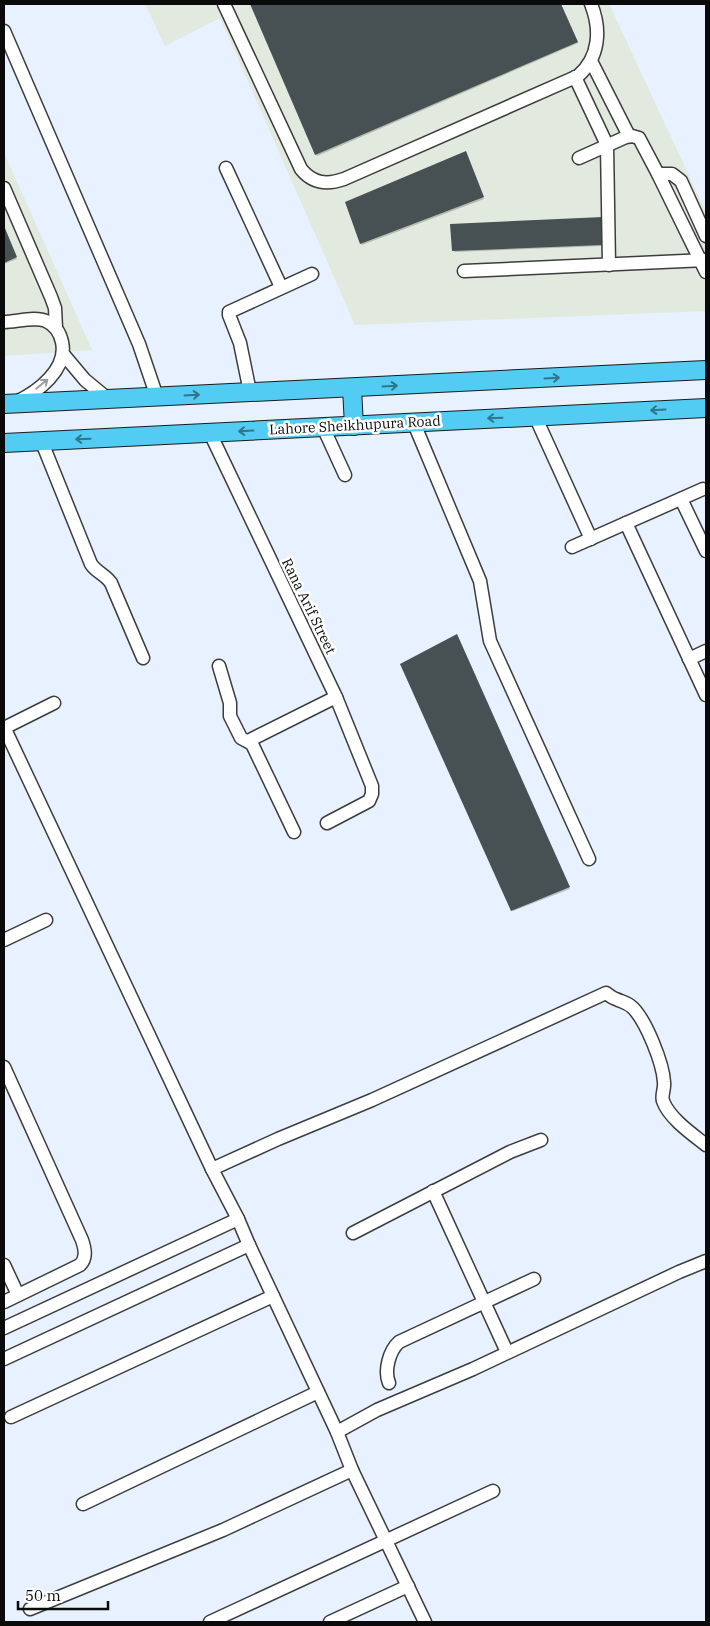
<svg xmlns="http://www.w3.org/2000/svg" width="710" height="1626" font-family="'IBM Plex Serif',serif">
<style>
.industrial{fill:#e2e9de}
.shadow{fill:#0003}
.building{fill:#475052}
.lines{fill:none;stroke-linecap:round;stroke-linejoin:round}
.minor-casing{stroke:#3d3d3d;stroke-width:15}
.highway-casing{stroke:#1b1b1b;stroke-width:20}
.minor{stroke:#fff;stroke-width:12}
.highway{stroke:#52ccf2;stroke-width:18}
.oneway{stroke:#32758a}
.oneway2{stroke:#9d9d9d}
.labels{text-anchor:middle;stroke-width:5;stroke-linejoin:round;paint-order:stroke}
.street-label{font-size:14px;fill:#0a0a0a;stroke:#fff}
</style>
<rect width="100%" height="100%" fill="#e7f1ff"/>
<g class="industrial">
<path d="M145,4H609L706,212V311L355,325L220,18L165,46Z"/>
<path d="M4,153L92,350L4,356Z"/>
</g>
<g class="shadow">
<path d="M251,4H561L578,43L317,156Z"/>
<path d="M466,152L484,199L362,245L361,244Z"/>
<path d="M604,219L602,246L455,252L453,251Z"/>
<path d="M4,226L17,259L4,264Z"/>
<path d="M458,637L570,889L513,911L512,910Z"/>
</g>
<g class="building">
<path d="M250,4H561L578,42L315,155Z"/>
<path d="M466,151L484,197L360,244L345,202Z"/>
<path d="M603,217L602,245L452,251L450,224Z"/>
<path d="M4,226L17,257L4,263Z"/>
<path d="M457,634L570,887L511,911L400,664Z"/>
</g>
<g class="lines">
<g class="minor-casing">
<g id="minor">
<path d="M224,4L301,169C313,184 327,185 344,179L578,76C600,57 601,29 591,4"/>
<path d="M4,31L139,344L157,397"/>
<path d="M591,61L629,136"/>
<path d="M575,77L607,145L609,265"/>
<path d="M579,158L626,137L632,136L639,138L658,174L706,272"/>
<path d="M226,168L281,287"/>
<path d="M658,174H672L681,181L706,236"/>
<path d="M4,188L51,297L55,308L56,328"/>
<path d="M464,271L706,260"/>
<path d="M4,322C16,322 35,316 46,321C55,325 60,333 62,342C68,369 38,392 16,402"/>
<path d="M64,355L85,380L108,399"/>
<path d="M250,392L240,343L229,315V312L312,274"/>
<path d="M535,416L591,539"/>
<path d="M413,421L480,581L490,641L589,859"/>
<path d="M323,427L345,475"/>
<path d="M210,433L336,697L372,786V794L369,801L327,823"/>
<path d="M41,440L91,564C96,572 106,575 111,583L143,658"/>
<path d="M681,499L706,551"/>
<path d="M626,523L706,695"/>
<path d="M572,547L703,489"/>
<path d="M689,659L706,651"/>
<path d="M219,666L230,703V716L241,738L252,744L294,832"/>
<path d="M4,727L212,1169L238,1219L249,1245L337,1432L352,1470L425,1622"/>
<path d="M4,728L54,703"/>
<path d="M248,741L336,697"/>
<path d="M4,940L46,920"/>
<path d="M4,1067L82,1240C85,1249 87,1258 80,1265L4,1302"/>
<path d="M212,1169L278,1139L372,1100L606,993C609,995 612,998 616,999C622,1002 627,1002 633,1008C646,1021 663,1063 664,1082C665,1089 661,1095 663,1101C669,1118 692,1134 706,1145"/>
<path d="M433,1191L507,1352"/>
<path d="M353,1233L510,1152L541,1140"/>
<path d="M4,1265L18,1295"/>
<path d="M4,1328L238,1219"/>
<path d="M4,1359L249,1245"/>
<path d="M389,1383C384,1371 389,1351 399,1342L534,1279"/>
<path d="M11,1417L273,1296"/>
<path d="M337,1432L377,1410L473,1369L679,1272L706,1261"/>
<path d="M83,1504L318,1392"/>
<path d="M30,1609L223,1530L352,1470"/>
<path d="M210,1622L493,1491"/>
<path d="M330,1622L408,1586"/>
</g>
</g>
<g class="highway-casing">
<g id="highway">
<path d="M352,388L354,426"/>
<path d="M4,404L706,370"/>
<path d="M4,443L706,408"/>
</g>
</g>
<use href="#minor" class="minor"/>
<use href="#highway" class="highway"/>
</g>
<defs><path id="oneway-shaft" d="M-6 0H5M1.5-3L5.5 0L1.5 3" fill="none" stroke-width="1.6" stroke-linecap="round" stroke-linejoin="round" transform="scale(1.25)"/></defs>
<g class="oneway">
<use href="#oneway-shaft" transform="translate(552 378) rotate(-3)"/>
<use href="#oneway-shaft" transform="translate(390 386) rotate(-3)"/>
<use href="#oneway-shaft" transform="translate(192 395) rotate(-3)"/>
<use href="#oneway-shaft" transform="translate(658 410) rotate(177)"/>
<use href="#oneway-shaft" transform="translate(495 418) rotate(178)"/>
<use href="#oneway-shaft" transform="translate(246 431) rotate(177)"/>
<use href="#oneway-shaft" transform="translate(83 439) rotate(178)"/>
</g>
<use class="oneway2" href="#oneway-shaft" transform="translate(42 384) rotate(-39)"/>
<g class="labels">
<g class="street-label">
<text transform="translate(355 425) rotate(-3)" y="5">Lahore Sheikhupura Road</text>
<text transform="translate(309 606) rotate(64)" y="5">Rana Arif Street</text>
</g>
</g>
<rect width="710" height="1626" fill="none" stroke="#0a0a0a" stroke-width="10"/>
<path d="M18 1601v8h90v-8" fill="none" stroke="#0a0a0a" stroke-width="2.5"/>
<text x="25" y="1601" font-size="15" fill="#0a0a0a" stroke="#ffffff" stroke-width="4" paint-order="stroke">50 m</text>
</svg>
